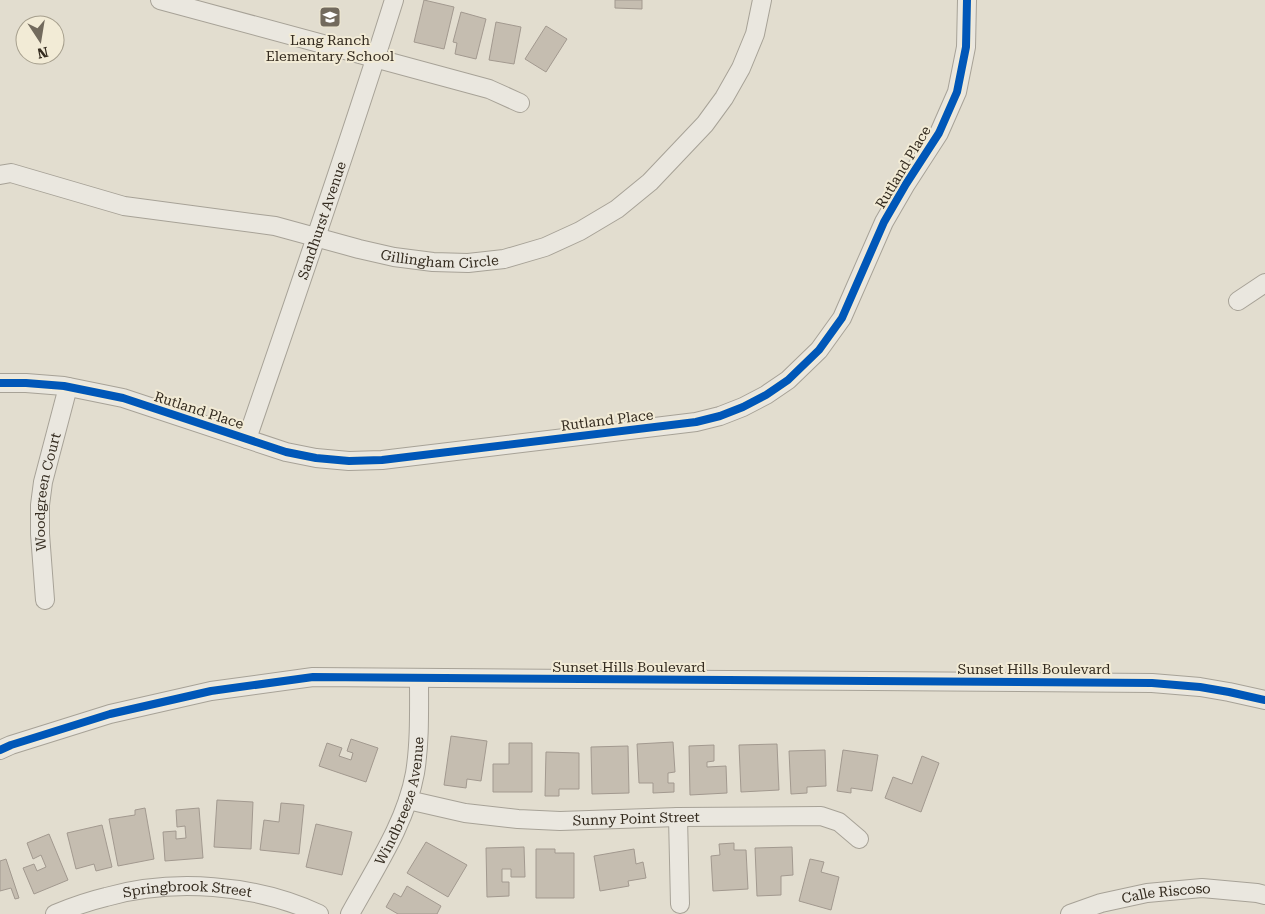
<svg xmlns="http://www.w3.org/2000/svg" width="1265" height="914" font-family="'Roboto Serif',serif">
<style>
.building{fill:#c5bdb0;stroke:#a2998f}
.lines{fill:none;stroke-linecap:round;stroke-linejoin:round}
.minor-casing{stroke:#a7a297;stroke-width:20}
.minor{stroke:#eae7df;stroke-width:18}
.cycleway-casing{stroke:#f2ebd6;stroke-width:11}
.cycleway{stroke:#0057b8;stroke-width:8}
.labels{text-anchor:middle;stroke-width:4;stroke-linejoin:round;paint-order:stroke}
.poi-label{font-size:14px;fill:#352c20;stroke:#f2ebd6}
.street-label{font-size:14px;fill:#352c20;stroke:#f2ebd6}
</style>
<rect width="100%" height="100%" fill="#e2ddcf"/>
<g class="building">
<path d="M424,0L454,7L444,49L414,42Z"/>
<path d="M615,0H642V9L615,8Z"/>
<path d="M461,12L486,19L476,59L455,54L457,43L453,42Z"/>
<path d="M496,22L521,27L514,64L489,60Z"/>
<path d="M546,26L567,39L546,72L525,59Z"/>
<path d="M451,736L487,741L481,781L467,779L466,788L444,785Z"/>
<path d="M351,739L378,748L366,782L319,766L327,743L342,748L339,756L351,760L353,753L347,751Z"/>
<path d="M673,742L675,772L668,773V783H674V792L653,793V783H639L637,744Z"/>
<path d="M509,743H532V792H493V764H509Z"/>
<path d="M777,744L779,790L741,792L739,745Z"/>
<path d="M714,745V761L707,762V767L726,766L727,793L690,795L689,746Z"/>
<path d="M628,746L629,793L592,794L591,747Z"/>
<path d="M825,750L826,786L807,787V793L791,794L789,751Z"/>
<path d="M843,750L878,755L872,791L851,788V793L837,791Z"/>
<path d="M546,752L579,753V789H559V796H545Z"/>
<path d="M922,756L939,763L921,812L885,798L893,777L912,784Z"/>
<path d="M217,800L253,802L251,849L214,847Z"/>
<path d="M281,803L304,805L299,854L260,850L264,820L279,822Z"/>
<path d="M145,808L154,859L118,866L109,819L135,815V810Z"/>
<path d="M199,808L203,858L165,861L163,832L176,831V839L186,838L185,826L177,827L176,810Z"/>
<path d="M316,824L352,832L342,875L306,867Z"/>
<path d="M102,825L112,867L96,871L94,864L76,869L67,833Z"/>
<path d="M49,834L68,880L34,894L23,868L34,864L37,871L46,867L41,855L33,859L27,843Z"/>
<path d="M426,842L467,865L448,897L407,873Z"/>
<path d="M734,843V850H746L748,889L713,891L711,856L720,855L719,844Z"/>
<path d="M524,847L525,877H511V869H502V882H509V896L487,897L486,848Z"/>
<path d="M792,847L793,875L781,876V895L757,896L755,848Z"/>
<path d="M536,849H555V853H574V898H536Z"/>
<path d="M634,849L636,864L643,862L646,878L628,881L629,886L600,891L594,856Z"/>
<path d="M6,859L19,898L15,899L11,888L0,891V861Z"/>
<path d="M810,859L824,862L821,872L839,877L831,910L799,901Z"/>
<path d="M407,886L441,906L437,914H398L386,907L394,893L401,897Z"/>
</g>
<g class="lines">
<g class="minor-casing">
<g id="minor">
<path d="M160,0L489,89L520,103"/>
<path id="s1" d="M0,175L11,173L124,206L275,226L359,249L394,257L433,262L468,263L504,259L545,247L580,231L617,209L650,182L705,124L724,98L741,68L755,34L762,0"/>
<path d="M1238,301L1265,283"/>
<path d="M0,383H26L64,386L123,398L286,452L316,458L349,461L382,460L696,422L720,416L743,407L766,395L788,380L819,350L842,318L884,222L906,184L939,133L957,92L966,47L967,0"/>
<path id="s2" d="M247,439C297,293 348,147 394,0"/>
<path id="s3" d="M45,600L40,534V505L43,482L68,387"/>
<path d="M0,750L11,745L110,714L211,691L313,677L1152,683L1200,687L1229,692L1265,700"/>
<path id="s4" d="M408,800L465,813L518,819L560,821L678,817L821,816L839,822L859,839"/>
<path d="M678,817L680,904"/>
<path id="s5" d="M55,914C72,907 89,901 106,897C173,878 255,884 319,914"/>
<path id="s6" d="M350,914C374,870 406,823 415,773C420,742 419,709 419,678"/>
<path id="s7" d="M1070,914L1101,903L1147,893L1202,888L1257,893L1265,895"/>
</g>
</g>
<use href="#minor" class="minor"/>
<g class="cycleway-casing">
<g id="cycleway">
<path d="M0,383H26L64,386L123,398L286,452L316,458L349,461L382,460L696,422L720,416L743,407L766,395L788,380L819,350L842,318L884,222L906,184L939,133L957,92L966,47L967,0"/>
<path d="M0,750L11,745L110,714L211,691L313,677L1152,683L1200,687L1229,692L1265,700"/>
</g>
</g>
<use href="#cycleway" class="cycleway"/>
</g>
<defs>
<g id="school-square" transform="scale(1.125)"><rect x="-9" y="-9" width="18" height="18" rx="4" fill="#726a5d" stroke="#f2ebd6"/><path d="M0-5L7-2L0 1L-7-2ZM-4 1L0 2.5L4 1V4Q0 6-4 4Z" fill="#fff"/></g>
</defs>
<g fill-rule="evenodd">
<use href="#school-square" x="330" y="17"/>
</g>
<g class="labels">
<g class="poi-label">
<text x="330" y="45">Lang Ranch<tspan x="330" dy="16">Elementary School</tspan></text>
</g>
<g class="street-label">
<text transform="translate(903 167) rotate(-59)" y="5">Rutland Place</text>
<text dy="5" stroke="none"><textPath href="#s2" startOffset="231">Sandhurst Avenue</textPath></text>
<text dy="5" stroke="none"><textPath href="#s1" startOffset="450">Gillingham Circle</textPath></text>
<text transform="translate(199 410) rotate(18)" y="5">Rutland Place</text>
<text transform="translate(607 420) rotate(-7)" y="5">Rutland Place</text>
<text dy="5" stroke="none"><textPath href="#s3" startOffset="109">Woodgreen Court</textPath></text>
<text x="629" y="672">Sunset Hills Boulevard</text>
<text x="1034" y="674">Sunset Hills Boulevard</text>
<text dy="5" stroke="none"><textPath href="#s6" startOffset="125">Windbreeze Avenue</textPath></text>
<text dy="5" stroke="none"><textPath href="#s4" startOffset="230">Sunny Point Street</textPath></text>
<text dy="5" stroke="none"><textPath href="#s5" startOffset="136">Springbrook Street</textPath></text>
<text dy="5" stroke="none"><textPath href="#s7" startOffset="99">Calle Riscoso</textPath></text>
</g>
</g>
<g transform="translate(40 40) rotate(168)"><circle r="24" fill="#f2ebd6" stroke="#a69f8d"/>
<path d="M0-4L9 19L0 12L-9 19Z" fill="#726a5d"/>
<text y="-8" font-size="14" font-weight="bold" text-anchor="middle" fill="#352c20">N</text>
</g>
</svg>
